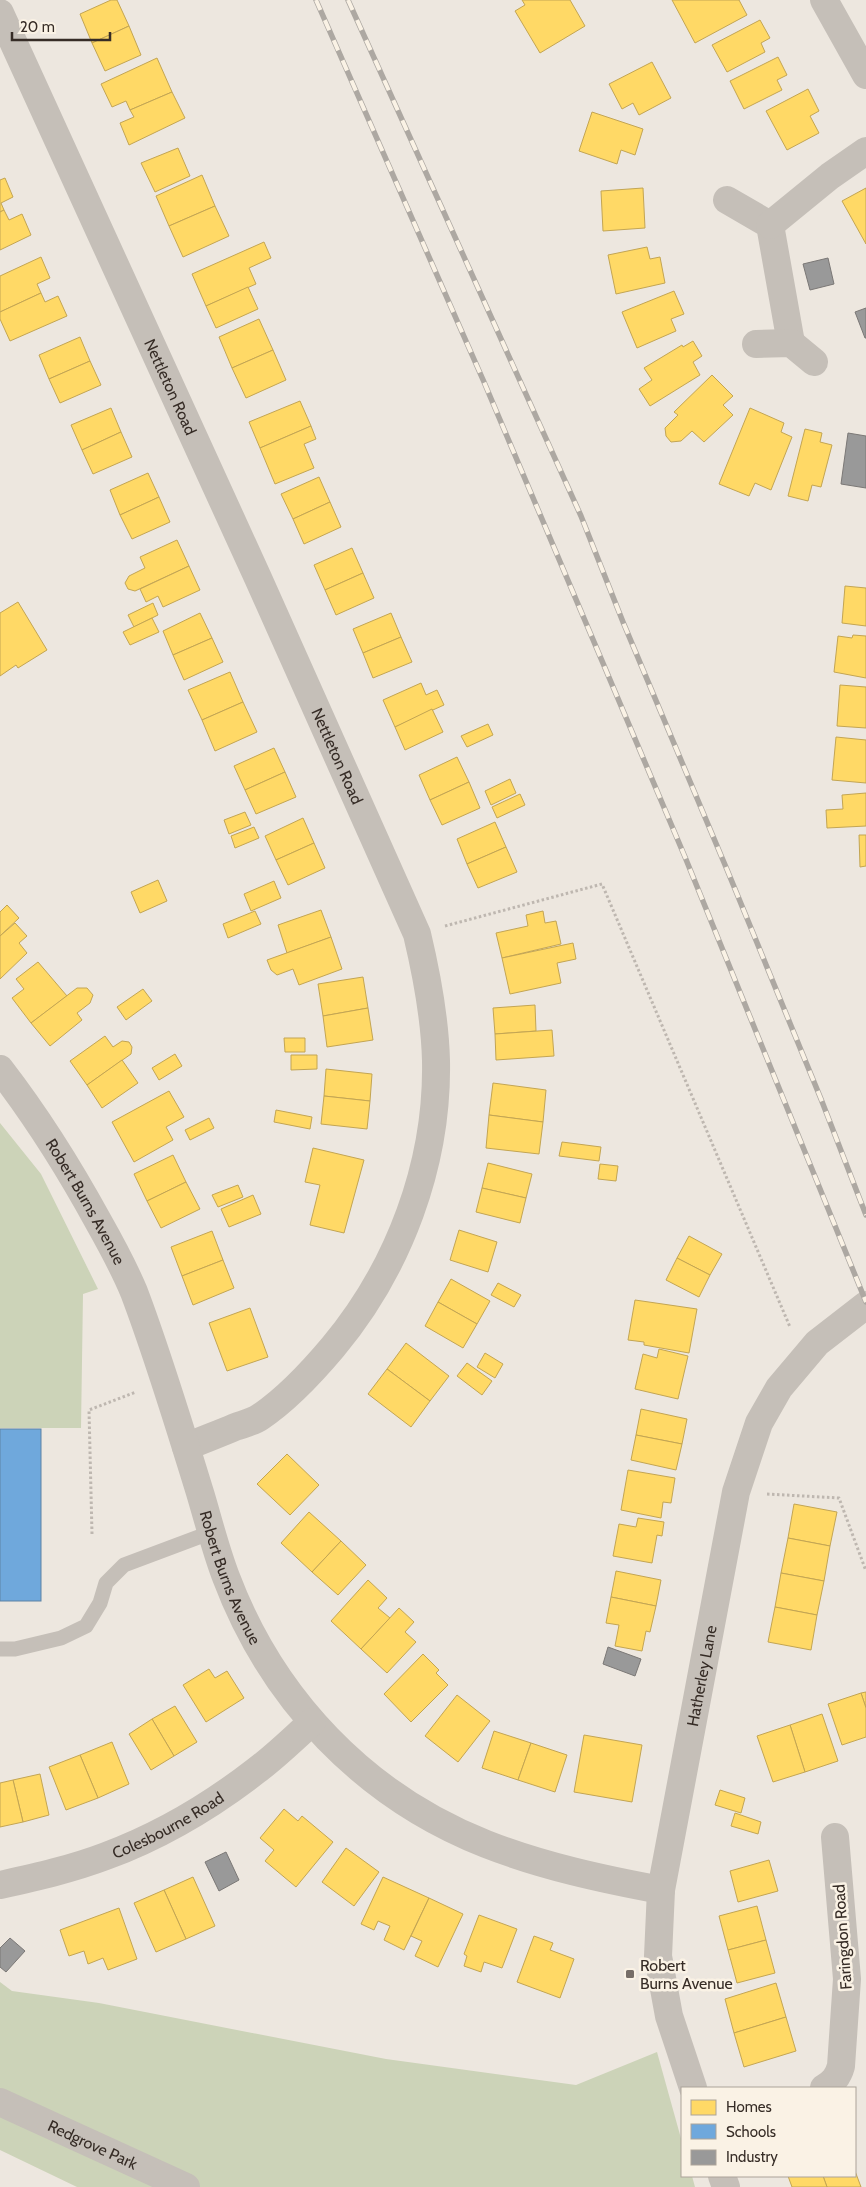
<svg xmlns="http://www.w3.org/2000/svg" width="866" height="2187" font-family="Cabin,sans-serif">
<style>
.green{fill:#ccd3b8}
.homes{fill:#ffd966;stroke:#c3a553}
.schools{fill:#6fa8dc;stroke:#5e83a5}
.industry{fill:#999;stroke:#7b7876}
.lines{fill:none;stroke-linecap:round;stroke-linejoin:round}
.path{stroke:#beb7b0;stroke-width:3;stroke-dasharray:2.5 2.5;stroke-linecap:butt}
.service{stroke:#c5bfb8;stroke-width:15}
.minor{stroke:#c5bfb8;stroke-width:28}
.rail-casing{stroke:#ada8a2;stroke-width:5.5}
.rail{stroke:#faf2e5;stroke-width:4;stroke-dasharray:11;stroke-linecap:butt}
.poi-dot{fill:#766d67;stroke:#faf2e5;stroke-width:2}
.labels{text-anchor:middle;stroke-width:5;stroke-linejoin:round;paint-order:stroke}
.street-label{font-size:16px;fill:#362c26;stroke:#faf2e5}
.poi-label{font-size:16px;fill:#362c26;stroke:#faf2e5;text-anchor:start}
</style>
<rect width="100%" height="100%" fill="#ede7df"/>
<g class="green">
<path d="M0,1123L41,1174L98,1289L83,1294L81,1428H0Z"/>
<path d="M0,1982L12,1991L99,2003L386,2059L576,2085L657,2052L682,2142V2176H692L695,2187H77L0,2150Z"/>
</g>
<g class="homes">
<path d="M111,0H117L129,26L92,43L80,14Z"/>
<path d="M522,0H570L585,26L540,53L515,11L525,5Z"/>
<path d="M672,0H739L747,15L695,43Z"/>
<path d="M760,20L770,38L761,43L765,52L727,72L712,45Z"/>
<path d="M129,26L141,55L105,71L92,43Z"/>
<path d="M778,57L787,75L777,80L782,90L744,109L730,81Z"/>
<path d="M157,58L172,92L130,110L126,101L112,107L101,84Z"/>
<path d="M652,62L671,98L639,115L633,103L622,109L609,84Z"/>
<path d="M808,89L819,111L810,116L819,133L787,150L766,111Z"/>
<path d="M172,92L185,118L129,145L120,123L134,117L130,110Z"/>
<path d="M592,112L643,129L635,155L621,150L617,164L579,151Z"/>
<path d="M178,148L190,176L155,192L141,163Z"/>
<path d="M202,175L215,206L169,226L156,196Z"/>
<path d="M5,178L13,197L1,203L4,210L0,212V180Z"/>
<path d="M643,188L645,228L603,231L601,191Z"/>
<path d="M866,188V244L842,201Z"/>
<path d="M215,206L229,236L183,257L169,226Z"/>
<path d="M4,210L9,220L22,214L31,235L0,250V212Z"/>
<path d="M264,242L271,258L249,268L256,284L206,306L192,274Z"/>
<path d="M647,247L650,259L660,257L665,283L616,294L608,255Z"/>
<path d="M41,257L50,278L37,284L41,293L0,312V276Z"/>
<path d="M248,287L258,309L216,328L206,306Z"/>
<path d="M674,291L684,314L671,319L676,331L637,348L622,312Z"/>
<path d="M41,293L45,302L58,296L67,316L10,341L0,319V312Z"/>
<path d="M259,319L273,350L232,368L219,337Z"/>
<path d="M80,337L90,361L49,379L39,355Z"/>
<path d="M693,341L702,356L693,362L700,375L650,406L639,389L652,380L644,368L682,345L683,347Z"/>
<path d="M273,350L286,380L246,398L232,368Z"/>
<path d="M90,361L101,385L60,403L49,379Z"/>
<path d="M712,375L733,396L723,405L733,415L704,442L692,431L681,441L671,442L666,436L665,428L678,415L674,412Z"/>
<path d="M300,401L311,426L260,448L249,422Z"/>
<path d="M111,408L121,432L82,450L71,425Z"/>
<path d="M750,408L784,423L781,432L792,437L771,490L755,483L749,496L719,484Z"/>
<path d="M311,426L316,439L304,444L314,468L275,484L260,448Z"/>
<path d="M805,429L822,433L820,442L832,445L821,487L812,485L808,501L788,496Z"/>
<path d="M121,432L132,457L93,474L82,450Z"/>
<path d="M148,473L159,497L120,515L110,490Z"/>
<path d="M319,477L330,502L293,519L281,494Z"/>
<path d="M159,497L170,522L132,539L120,515Z"/>
<path d="M330,502L341,527L304,544L293,519Z"/>
<path d="M177,540L189,566L135,591L128,589L125,583L129,576L145,568L140,557Z"/>
<path d="M352,548L363,573L325,590L314,565Z"/>
<path d="M189,566L200,590L163,607L158,596L146,602L140,589Z"/>
<path d="M363,573L374,598L336,615L325,590Z"/>
<path d="M845,586L866,588V626L842,623Z"/>
<path d="M18,602L47,650L18,668L16,665L0,676V613Z"/>
<path d="M153,603L158,615L134,627L128,615Z"/>
<path d="M200,613L212,638L173,655L163,631Z"/>
<path d="M391,613L401,637L363,653L353,629Z"/>
<path d="M152,618L159,632L130,645L123,632Z"/>
<path d="M853,635L866,636V678L834,672L838,636L852,638Z"/>
<path d="M401,637L412,662L373,678L363,653Z"/>
<path d="M212,638L223,662L184,680L173,655Z"/>
<path d="M230,672L243,702L202,720L188,690Z"/>
<path d="M421,683L426,695L437,690L444,705L395,727L383,700Z"/>
<path d="M840,685L866,687V728L837,726Z"/>
<path d="M243,702L257,732L215,751L202,720Z"/>
<path d="M432,709L443,732L405,750L395,727Z"/>
<path d="M488,724L493,735L467,747L461,736Z"/>
<path d="M836,737L866,740V783L832,780Z"/>
<path d="M274,748L285,772L245,790L234,766Z"/>
<path d="M457,757L469,782L430,800L419,775Z"/>
<path d="M285,772L296,797L256,814L245,790Z"/>
<path d="M510,779L516,793L491,805L485,791Z"/>
<path d="M469,782L480,808L442,825L430,800Z"/>
<path d="M866,793V826L827,828L826,810L843,809L842,795Z"/>
<path d="M520,794L525,805L497,818L492,807Z"/>
<path d="M245,812L251,825L229,834L224,820Z"/>
<path d="M303,818L314,843L276,860L265,836Z"/>
<path d="M495,822L506,847L467,864L457,839Z"/>
<path d="M254,827L259,838L235,848L231,836Z"/>
<path d="M859,835H866V866L860,867Z"/>
<path d="M314,843L325,868L288,885L276,860Z"/>
<path d="M506,847L517,872L478,888L467,864Z"/>
<path d="M158,880L167,901L140,913L131,892Z"/>
<path d="M274,881L281,898L251,911L244,894Z"/>
<path d="M7,905L19,918L0,936V912Z"/>
<path d="M321,910L331,937L287,953L278,925Z"/>
<path d="M255,911L261,924L228,938L223,924Z"/>
<path d="M543,911L545,923L556,921L561,944L502,958L496,933L528,926L526,915Z"/>
<path d="M15,923L27,936L19,943L27,953L0,979V936Z"/>
<path d="M331,937L342,969L299,985L293,969L277,975L271,970L267,960Z"/>
<path d="M573,943L576,959L557,963L561,983L510,994L502,958Z"/>
<path d="M38,962L67,996L31,1023L12,998L24,989L16,979Z"/>
<path d="M363,977L368,1008L323,1016L318,984Z"/>
<path d="M77,988H87L93,995L90,1003L77,1013L82,1020L50,1046L31,1023Z"/>
<path d="M143,989L152,1001L126,1020L117,1007Z"/>
<path d="M535,1005L536,1031L495,1034L493,1008Z"/>
<path d="M368,1008L373,1040L327,1047L323,1016Z"/>
<path d="M552,1030L554,1056L496,1060L495,1034Z"/>
<path d="M105,1036L113,1047L122,1041L129,1042L132,1047L131,1054L87,1085L70,1061Z"/>
<path d="M284,1038H305V1052H285Z"/>
<path d="M175,1054L182,1066L159,1080L152,1068Z"/>
<path d="M291,1055H317V1069L291,1070Z"/>
<path d="M122,1060L138,1083L102,1108L87,1085Z"/>
<path d="M326,1069L372,1074L370,1101L324,1096Z"/>
<path d="M493,1083L546,1090L543,1122L489,1115Z"/>
<path d="M169,1091L184,1117L166,1127L173,1140L134,1162L112,1122Z"/>
<path d="M324,1096L370,1101L367,1129L321,1124Z"/>
<path d="M276,1110L312,1117L310,1129L274,1122Z"/>
<path d="M489,1115L543,1122L539,1154L486,1148Z"/>
<path d="M209,1118L214,1128L190,1140L185,1130Z"/>
<path d="M562,1142L601,1147L599,1161L559,1156Z"/>
<path d="M313,1148L364,1160L344,1233L310,1225L320,1185L305,1182Z"/>
<path d="M173,1155L186,1182L147,1201L134,1174Z"/>
<path d="M488,1163L532,1174L526,1198L482,1188Z"/>
<path d="M600,1164L618,1166L616,1181L598,1179Z"/>
<path d="M186,1182L200,1209L161,1228L147,1201Z"/>
<path d="M238,1185L243,1197L218,1207L212,1195Z"/>
<path d="M482,1188L526,1198L520,1223L476,1212Z"/>
<path d="M253,1195L261,1214L229,1227L221,1209Z"/>
<path d="M459,1230L497,1242L488,1272L450,1260Z"/>
<path d="M212,1231L223,1260L182,1276L171,1247Z"/>
<path d="M689,1236L722,1254L710,1275L677,1258Z"/>
<path d="M677,1258L710,1275L699,1297L666,1280Z"/>
<path d="M223,1260L234,1288L193,1305L182,1276Z"/>
<path d="M451,1279L490,1301L477,1324L438,1302Z"/>
<path d="M498,1283L521,1295L514,1307L491,1295Z"/>
<path d="M635,1300L697,1309L689,1353L644,1345V1342L628,1340Z"/>
<path d="M438,1302L477,1324L463,1348L425,1326Z"/>
<path d="M250,1308L268,1357L227,1371L209,1323Z"/>
<path d="M406,1343L449,1376L430,1401L387,1369Z"/>
<path d="M659,1349L688,1356L678,1399L635,1389L643,1354L657,1358Z"/>
<path d="M485,1353L503,1364L495,1378L477,1367Z"/>
<path d="M467,1363L492,1381L482,1395L457,1376Z"/>
<path d="M387,1369L430,1401L411,1427L368,1394Z"/>
<path d="M641,1409L687,1419L682,1444L636,1435Z"/>
<path d="M636,1435L682,1444L676,1470L631,1460Z"/>
<path d="M287,1454L319,1485L290,1515L257,1484Z"/>
<path d="M628,1470L675,1478L671,1503L663,1502L661,1518L621,1510Z"/>
<path d="M794,1504L837,1512L830,1546L788,1538Z"/>
<path d="M309,1512L341,1541L312,1572L281,1543Z"/>
<path d="M638,1518L664,1522L662,1536L657,1535L652,1563L613,1556L619,1524L636,1527Z"/>
<path d="M788,1538L830,1546L824,1581L781,1573Z"/>
<path d="M341,1541L366,1565L338,1595L312,1572Z"/>
<path d="M616,1571L661,1580L656,1606L611,1597Z"/>
<path d="M781,1573L824,1581L817,1615L775,1607Z"/>
<path d="M368,1580L387,1598L378,1608L390,1618L361,1649L331,1621Z"/>
<path d="M611,1597L656,1606L650,1632L646,1631L642,1651L615,1646L619,1625L606,1623Z"/>
<path d="M775,1607L817,1615L811,1650L768,1642Z"/>
<path d="M399,1608L414,1622L405,1632L416,1642L387,1673L361,1649Z"/>
<path d="M423,1654L439,1670L436,1673L448,1685L411,1722L384,1694Z"/>
<path d="M209,1669L215,1678L227,1671L244,1698L206,1722L183,1685Z"/>
<path d="M866,1692V1708L861,1693Z"/>
<path d="M861,1693L866,1708V1737L842,1745L828,1704Z"/>
<path d="M457,1695L490,1721L458,1762L425,1736Z"/>
<path d="M175,1706L197,1742L174,1756L152,1719Z"/>
<path d="M822,1714L838,1761L805,1772L790,1725Z"/>
<path d="M152,1719L174,1756L151,1770L129,1734Z"/>
<path d="M790,1725L805,1772L773,1782L757,1736Z"/>
<path d="M494,1731L531,1743L518,1780L482,1768Z"/>
<path d="M584,1735L642,1745L632,1802L574,1792Z"/>
<path d="M112,1742L129,1784L98,1798L80,1755Z"/>
<path d="M531,1743L567,1755L555,1792L518,1780Z"/>
<path d="M80,1755L98,1798L66,1810L49,1767Z"/>
<path d="M40,1774L49,1815L23,1822L13,1780Z"/>
<path d="M13,1780L23,1822L0,1827V1783Z"/>
<path d="M720,1790L745,1798L741,1813L715,1805Z"/>
<path d="M284,1809L298,1821L302,1816L333,1842L296,1887L265,1861L274,1850L260,1838Z"/>
<path d="M735,1813L761,1822L758,1834L731,1826Z"/>
<path d="M346,1848L379,1872L354,1906L322,1882Z"/>
<path d="M769,1860L778,1891L738,1902L730,1871Z"/>
<path d="M193,1877L215,1926L186,1939L164,1890Z"/>
<path d="M383,1877L429,1898L404,1950L384,1940L390,1926L378,1921L374,1930L361,1924Z"/>
<path d="M164,1890L186,1939L156,1952L134,1903Z"/>
<path d="M429,1898L463,1914L438,1967L415,1956L422,1941L411,1936Z"/>
<path d="M757,1906L766,1940L728,1950L719,1916Z"/>
<path d="M119,1908L137,1959L108,1970L103,1958L88,1964L84,1951L69,1956L60,1930Z"/>
<path d="M479,1915L517,1929L502,1968L484,1962L481,1972L464,1966L467,1956L464,1954Z"/>
<path d="M534,1936L553,1943L550,1950L574,1959L560,1998L517,1982Z"/>
<path d="M766,1940L775,1973L737,1983L728,1950Z"/>
<path d="M776,1983L786,2017L734,2033L725,1999Z"/>
<path d="M786,2017L796,2051L744,2067L734,2033Z"/>
<path d="M855,2171L861,2187H827L823,2176H855Z"/>
<path d="M788,2176H823L827,2187H792Z"/>
</g>
<rect class="schools" x="0" y="1429" width="41" height="172"/>
<g class="industry">
<path d="M828,258L834,284L810,290L803,264Z"/>
<path d="M866,308V338H865L855,312Z"/>
<path d="M848,433L866,436V488L841,484Z"/>
<path d="M608,1647L641,1659L635,1676L603,1664Z"/>
<path d="M226,1852L239,1880L219,1891L205,1862Z"/>
<path d="M10,1938L25,1951L6,1972L0,1967V1948Z"/>
</g>
<g class="lines">
<g class="path">
<path d="M445,926L602,884L790,1327"/>
<path d="M767,1494L839,1498L866,1571"/>
<path d="M92,1534L89,1410L136,1392"/>
</g>
<path class="service" d="M0,1649H15L61,1638L86,1626L100,1603L106,1583L124,1565L212,1532"/>
<g class="minor">
<path d="M824,0L866,75"/>
<path id="s1" d="M0,13L258,578L417,934C427,976 435,1018 436,1061C438,1164 399,1268 333,1347C312,1372 287,1399 260,1417C253,1422 243,1424 235,1427C219,1434 202,1440 186,1447"/>
<path d="M727,200L770,225L791,343"/>
<path d="M770,225L830,176L866,151"/>
<path d="M756,344L791,343L814,362"/>
<path id="s2" d="M0,1069C37,1117 69,1168 98,1221C111,1244 124,1268 134,1292C159,1358 180,1428 201,1496C209,1523 216,1551 226,1577C272,1699 364,1796 486,1844C542,1866 602,1879 661,1890"/>
<path id="s3" d="M0,1885C36,1877 72,1869 106,1856C160,1836 212,1805 257,1770C276,1756 294,1738 312,1722"/>
<path id="s4" d="M693,2088L669,2016L658,1956L661,1890L736,1492L759,1423L779,1388L817,1343L866,1305"/>
<path d="M824,2088C833,2083 838,2077 841,2066L847,1979L835,1837"/>
<path id="s5" d="M0,2102L186,2187"/>
<path d="M722,2176L726,2187"/>
</g>
<g class="rail-casing">
<g id="rail">
<path d="M316,0L484,382L685,857L866,1302"/>
<path d="M348,0L581,516L623,622L728,872L821,1099L866,1215"/>
</g>
</g>
<use href="#rail" class="rail"/>
</g>
<rect class="poi-dot" x="625" y="1969" width="10" height="10" rx="2.5"/>
<g class="labels">
<g class="street-label">
<text dy="6" stroke="none"><textPath href="#s1" startOffset="411">Nettleton Road</textPath></text>
<text dy="6" stroke="none"><textPath href="#s1" startOffset="816">Nettleton Road</textPath></text>
<text dy="6" stroke="none"><textPath href="#s2" startOffset="158">Robert Burns Avenue</textPath></text>
<text dy="6" stroke="none"><textPath href="#s2" startOffset="562">Robert Burns Avenue</textPath></text>
<text dy="6" stroke="none"><textPath href="#s4" startOffset="421">Hatherley Lane</textPath></text>
<text dy="6" stroke="none"><textPath href="#s3" startOffset="179">Colesbourne Road</textPath></text>
<text transform="translate(842 1937) rotate(-94)" y="6">Faringdon Road</text>
<text dy="6" stroke="none"><textPath href="#s5" startOffset="102">Redgrove Park</textPath></text>
</g>
<g class="poi-label">
<text x="640" y="1971">Robert<tspan x="640" dy="18">Burns Avenue</tspan></text>
</g>
</g>
<rect x="681" y="2087" width="175" height="90" fill="#faf2e5" stroke="#aca399"/>
<rect x="691" y="2100" width="25" height="15" fill="#ffd966" stroke="#aca399"/>
<text x="726" y="2112" font-size="15" fill="#362c26">Homes</text>
<rect x="691" y="2124" width="25" height="15" fill="#6fa8dc" stroke="#aca399"/>
<text x="726" y="2137" font-size="15" fill="#362c26">Schools</text>
<rect x="691" y="2150" width="25" height="15" fill="#999999" stroke="#aca399"/>
<text x="726" y="2162" font-size="15" fill="#362c26">Industry</text>
<path d="M12 32v8h98v-8" fill="none" stroke="#362c26" stroke-width="2.5"/>
<text x="20" y="32" font-size="15" fill="#362c26" stroke="#faf2e5" stroke-width="4" paint-order="stroke">20 m</text>
</svg>
